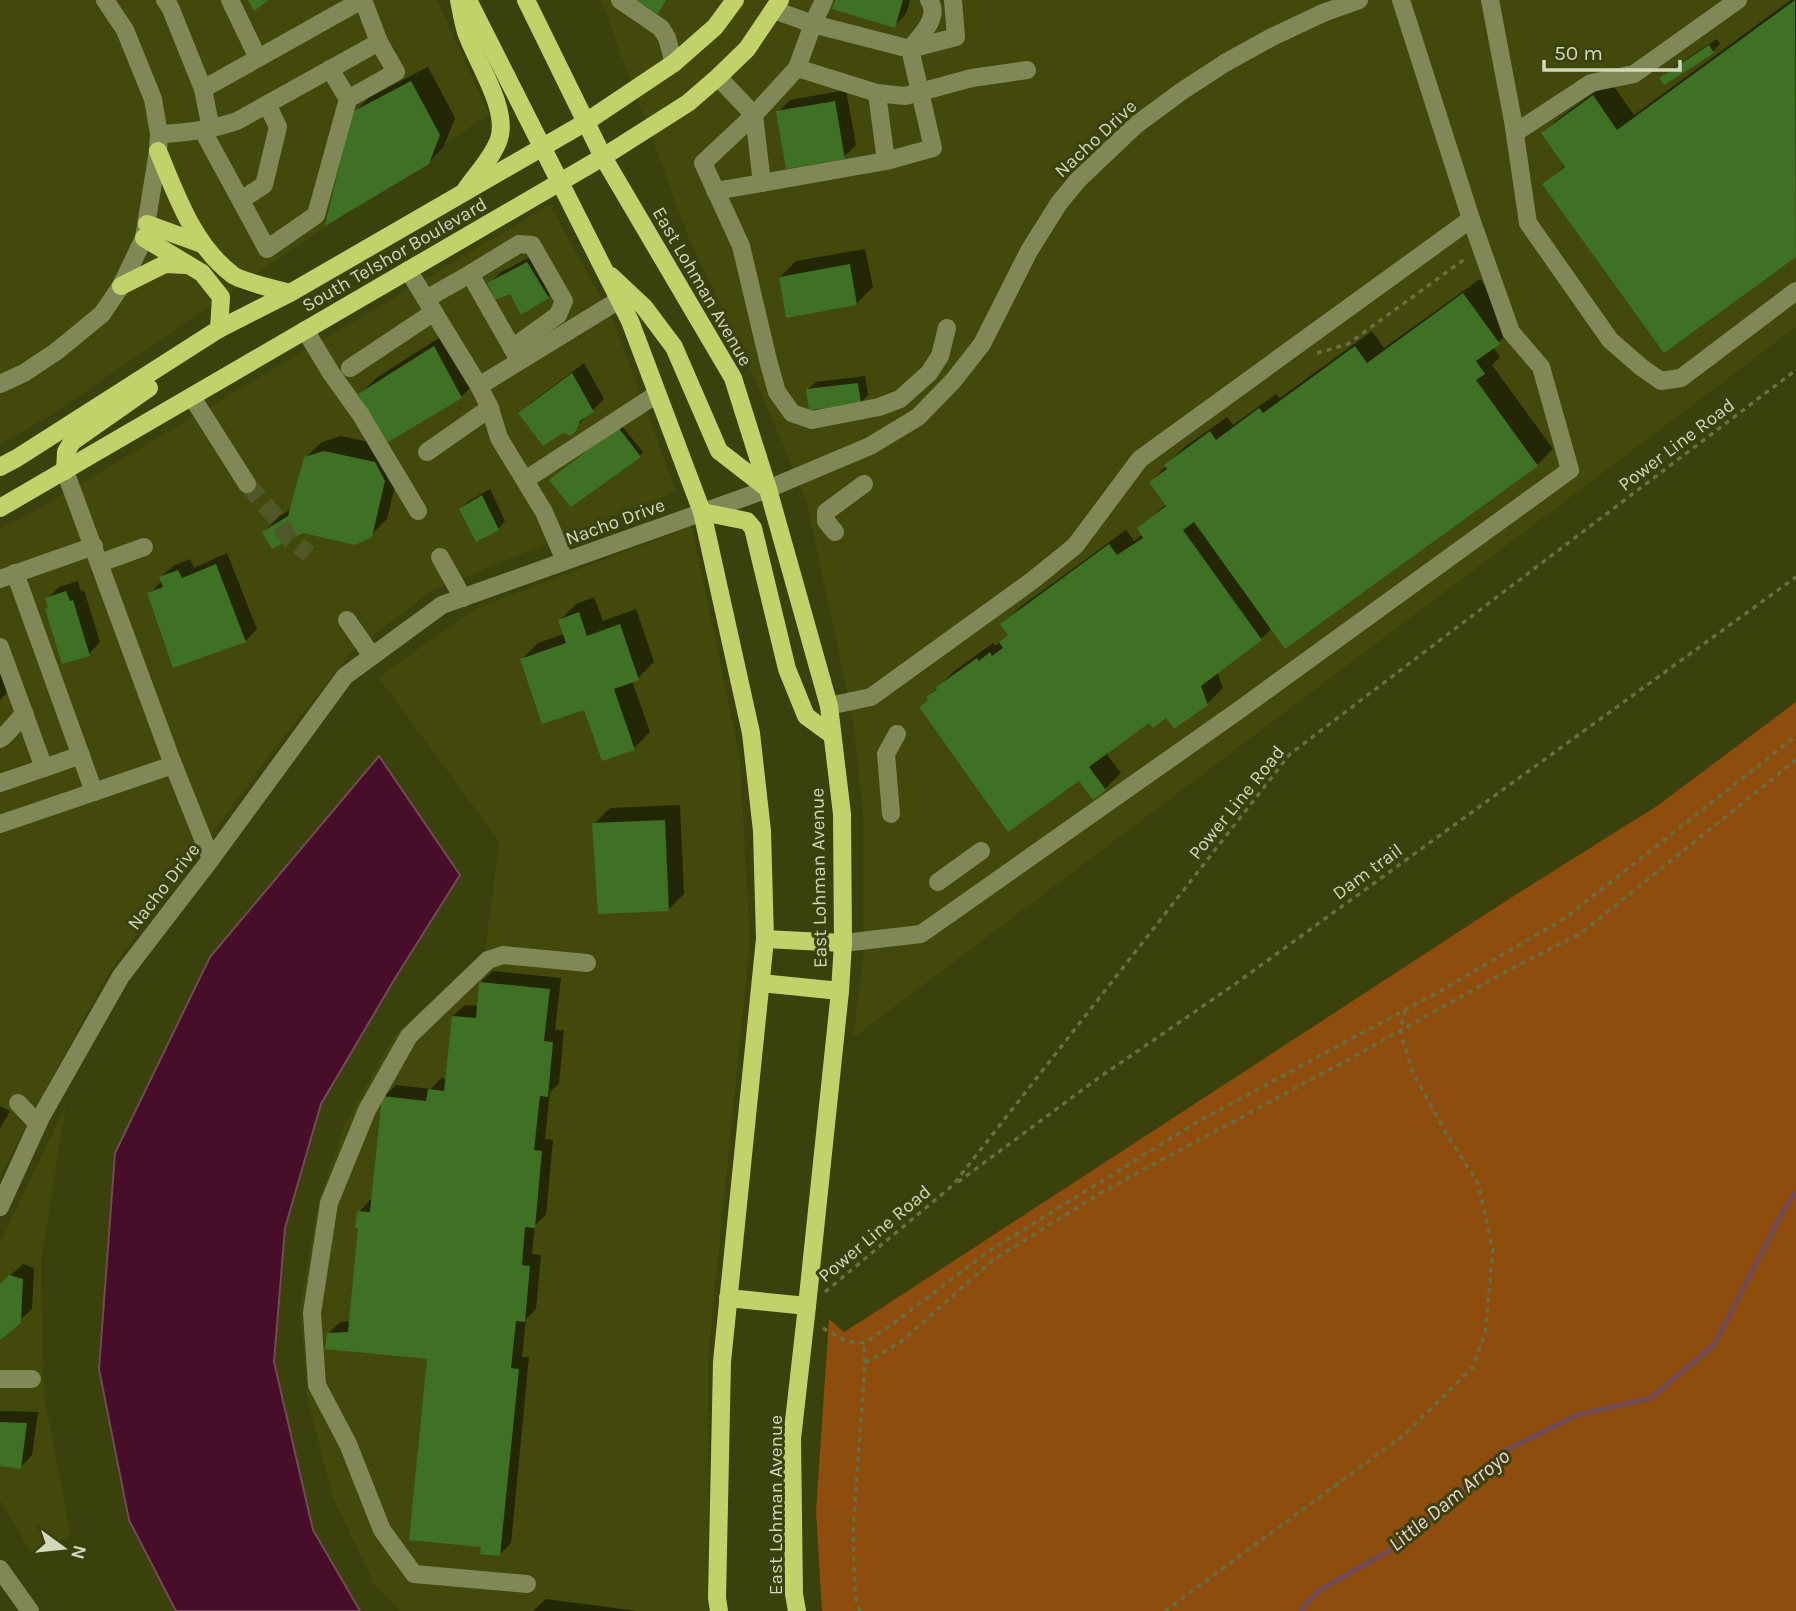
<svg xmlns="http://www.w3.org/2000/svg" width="1796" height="1611" font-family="Karla,sans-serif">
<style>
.built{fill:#42490a}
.green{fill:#8e4c0d}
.water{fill:#480e29;stroke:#714a55;stroke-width:2}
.shadow{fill:#0007}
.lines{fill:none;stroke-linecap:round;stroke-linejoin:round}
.stream{stroke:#714a55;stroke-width:5}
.building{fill:#3e7124}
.minor-tunnel{stroke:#515827;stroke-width:18;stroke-dasharray:18 9;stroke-linecap:butt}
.path{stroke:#686f42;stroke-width:3.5;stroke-dasharray:5 5;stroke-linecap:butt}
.minor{stroke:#808858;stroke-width:18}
.major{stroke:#c2d26b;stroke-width:18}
.labels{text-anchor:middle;stroke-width:6;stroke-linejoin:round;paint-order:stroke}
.street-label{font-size:19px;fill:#d2d7bc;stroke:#3a410d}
.water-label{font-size:21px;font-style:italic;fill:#efd1da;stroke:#3a410d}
</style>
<rect width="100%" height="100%" fill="#3a410d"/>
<g class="built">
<path d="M0,0H437L489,114L53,414L0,444Z"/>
<path d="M601,0H1796V327L853,1038L863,959V814L853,720L807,504L784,446L728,320L689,239Z"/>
<path d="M550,205L613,320L676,491L431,591L351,653L275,748L109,972L0,1175V528L28,515Z"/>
<path d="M692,526L740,758L750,941L708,1360L709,1611H400L373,1582L333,1498L308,1401L300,1308L319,1200L345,1124L394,1036L485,952L499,841L378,677L477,608Z"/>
<path d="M66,1105L41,1261L44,1394L71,1536L32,1554L0,1500V1243Z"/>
</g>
<path class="green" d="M1796,702V1611H822L816,1511L829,1319L844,1332L863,1320L1509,899L1657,806Z"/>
<path class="water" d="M379,756L460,875L394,980L321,1104L285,1228L274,1362L313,1530L360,1611H176L129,1520L99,1369L115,1153L210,957Z"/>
<g class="shadow">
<path d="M836,0H910L906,14L894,26Z"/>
<path d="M1791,0H1796V254L1664,350L1545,184L1566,164L1543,133L1559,118L1610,81L1634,115Z"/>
<path d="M1717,39L1720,44L1712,52L1661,79L1668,71Z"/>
<path d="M428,67L455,118L444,146L428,163L353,113L370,97Z"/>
<path d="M846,90L856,145L844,157L778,112L790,100Z"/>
<path d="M865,249L873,287L857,303L780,277L796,261Z"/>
<path d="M540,252L560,285L548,297L510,291L489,284L501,272Z"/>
<path d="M1480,279L1515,327L1493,347L1500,357L1492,365L1553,449L1537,465L1272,628L1261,639L1217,672L1223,688L1207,704L1149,720L1105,752L1121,773L1105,789L1079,778L929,697L953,672L993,643L995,646L1003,640L1009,634L1003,624L1019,608L1126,530L1134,541L1143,534L1139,528L1166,504L1151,482L1182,449L1227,417L1233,425L1276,394L1280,398L1372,331L1384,348Z"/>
<path d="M450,331L477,381L461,397L360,394L376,378Z"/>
<path d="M584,363L604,399L569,434L520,413L532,402Z"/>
<path d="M865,376L868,395L860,403L808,389L816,382Z"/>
<path d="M622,426L643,452L640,456L551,480Z"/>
<path d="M341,436L391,447L400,464L387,519L371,535L303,531L264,532L280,516L291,509L305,458L322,442Z"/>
<path d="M490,489L505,521L498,529L461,509L469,501Z"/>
<path d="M227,553L257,629L245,641L149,594L161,582V577L173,566L190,559L194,568Z"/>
<path d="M78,581L81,591L84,590L100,642L89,654L50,607L47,599L59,587Z"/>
<path d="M594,597L603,621L636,609L654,662L638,678L632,681L650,732L634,748L585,708L522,659L538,643L564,634L560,620L576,604Z"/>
<path d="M0,656L10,690L0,700Z"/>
<path d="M680,805L684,894L668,910L594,824L610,808Z"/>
<path d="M493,971L561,978L555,1030H564L559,1083L550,1092L545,1139L553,1140L546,1215L535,1225L532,1254L541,1255L536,1309L526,1319L522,1357H529L511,1543L499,1555L483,1545L429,1358L328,1334L340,1322L351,1321L360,1226L359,1212L370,1200H373L384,1097L396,1085L431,1089L441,1078L447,1079L453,1016L465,1005L479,1006L481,982Z"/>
<path d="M0,1106L10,1111L0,1129Z"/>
<path d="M23,1264L34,1268L32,1309L0,1338V1285Z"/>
<path d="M0,1411L38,1412L32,1455L21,1467L0,1464Z"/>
<path d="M546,1599L637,1611H533Z"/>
</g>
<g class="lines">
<path class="stream" d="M1300,1611L1318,1591L1406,1541L1502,1452L1577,1415L1651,1398L1714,1345L1784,1209L1796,1192"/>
</g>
<g class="building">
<path d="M248,0H269L254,11Z"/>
<path d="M635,0H666L658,14Z"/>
<path d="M835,0H903L895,28L832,9Z"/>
<path d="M1795,0L1796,257L1664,353L1542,184L1565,167L1541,133L1593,95L1617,130Z"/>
<path d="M1709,45L1714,53L1664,85L1659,78Z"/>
<path d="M411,81L440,135L429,164L325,226L352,112Z"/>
<path d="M835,101L845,159L786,169L776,111Z"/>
<path d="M527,262L549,298L521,315L510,294L495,300L487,283Z"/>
<path d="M850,264L857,305L786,318L779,277Z"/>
<path d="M1463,293L1500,344L1476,361L1485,374L1476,380L1538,466L1285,649L1194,522L1183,530L1262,640L1201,686L1208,705L1174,729L1166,718L1153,728L1149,723L1089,767L1106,790L1093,800L1079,781L1008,832L919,707L929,700L926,697L937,690L935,688L977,658L979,661L990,652L992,656L1003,648L999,642L1008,635L1000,624L1109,544L1117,555L1143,538L1137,528L1166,506L1149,482L1167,469L1164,465L1210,431L1216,440L1259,408L1263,413L1355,346L1367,363Z"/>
<path d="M434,346L462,398L388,442L358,394Z"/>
<path d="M572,373L594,412L580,421L576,431L570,436L563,433L543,446L518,413Z"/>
<path d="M858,383L861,404L809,410L806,389Z"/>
<path d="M618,427L641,457L571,507L549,480Z"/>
<path d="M324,451L375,462L385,481L372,537L355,545L303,533L272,549L262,532L288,516L304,457Z"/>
<path d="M482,495L499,530L476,542L459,509Z"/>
<path d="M216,564L246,642L173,668L147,593L163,587L159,577L178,570L182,578Z"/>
<path d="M66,591L70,601L73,600L90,656L62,664L45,609L48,608L45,598Z"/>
<path d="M579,612L587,636L620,624L639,680L614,689L635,750L602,761L584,710L542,724L520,659L566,643L558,620Z"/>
<path d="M665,820L669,911L598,914L592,823Z"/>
<path d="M479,982L550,989L544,1041L553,1042L548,1097L540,1096L534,1150L542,1151L535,1228L525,1227L522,1265L530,1266L525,1322L516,1321L511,1368L519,1369L500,1556L480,1554L481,1547L409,1540L427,1359L325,1349L327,1333L348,1332L358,1228H355L357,1211L370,1212L382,1096L426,1101L428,1089L444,1091L452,1016L476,1018Z"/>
<path d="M9,1275L23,1279L21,1323L0,1340V1284Z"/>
<path d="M0,1422L27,1423L21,1469L0,1466Z"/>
</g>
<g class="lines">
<path class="minor-tunnel" d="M247,484L279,521L290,540L309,554"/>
<g class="path">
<path d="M1317,353L1348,344L1466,258"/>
<path d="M958,1182L1097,1079L1235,984L1796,577"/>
<path d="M825,1292L953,1185L1290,754L1796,370"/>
<path d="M823,1328L846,1341L864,1343L887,1328L989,1251L1197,1122L1442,990L1565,918L1796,736"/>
<path d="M865,1363L902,1341L993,1260L1102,1192L1342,1063L1514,967L1580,934L1796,760"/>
<path d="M860,1611L855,1595L853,1532L865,1363L864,1343"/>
<path d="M1165,1611L1404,1435L1473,1367L1485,1333L1493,1250L1478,1183L1447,1135L1413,1073L1400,1030L1405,1011"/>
</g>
<g class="minor">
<path d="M165,0L170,7L203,89L211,129"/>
<path d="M230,0L258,58"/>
<path d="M620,0L661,28L667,38L674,63"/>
<path d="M824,0L813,24L910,49L933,148L886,161"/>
<path d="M1490,0L1513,121L1528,223L1610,340L1641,367L1661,381L1681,378L1796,291"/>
<path d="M774,10L813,24L797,68L754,115L703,163L741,246L769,364L777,392L792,413L812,420L879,407L900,399L929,373L940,356L947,328"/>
<path d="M910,49L956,37L953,0"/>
<path d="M910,49C920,36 941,17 929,0"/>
<path d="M797,68L877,93L905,96L972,78L1027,70"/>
<path d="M330,69L348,99"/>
<path d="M203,89L362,0"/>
<path d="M203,131L267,249L316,215L348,99L396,72L379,42"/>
<path d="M1515,133L1591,83L1634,74L1738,0"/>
<path d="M159,134C186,133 211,130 237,121L379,42L363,0"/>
<path d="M762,183L886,161L877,93"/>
<path d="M715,191L762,183L754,115L718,77"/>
<path d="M241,200L264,185L278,127L267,104"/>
<path d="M408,270L479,386L490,408L427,452"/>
<path d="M470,274L519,244L532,245L564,301L558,315L512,348"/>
<path d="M426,299L470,274L518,358"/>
<path d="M305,330L331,373L361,415L418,511"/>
<path d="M350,368L434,312"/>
<path d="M0,384L24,373L57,351L102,314L121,286L144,238L158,151L159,134L153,99L125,30L105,0"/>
<path d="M479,386L619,300"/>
<path d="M192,397L247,484"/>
<path d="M490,408L499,438L544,512L565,561"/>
<path d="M65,471L171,759L211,859"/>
<path d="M525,480L657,394"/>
<path d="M835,532L826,521V512L864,484"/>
<path d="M440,557L463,598"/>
<path d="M100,563L144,547"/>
<path d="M15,573L94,792"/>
<path d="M0,579L94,546"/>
<path d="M347,620L372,656"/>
<path d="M0,647L44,768L81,755"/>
<path d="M829,706L871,697L1033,580L1075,546L1140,459L1471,219L1401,0"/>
<path d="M0,739C10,732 15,722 25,714"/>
<path d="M0,783L44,768"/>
<path d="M891,814L886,754L897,734"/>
<path d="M0,824L173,765"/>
<path d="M938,882L981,851"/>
<path d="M843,943L921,934L1242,708L1570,470L1541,367L1511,332L1471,219"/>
<path d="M18,1103L38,1124"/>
<path d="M0,1207L41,1117L121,976L211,859L345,676L442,605L768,489L870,446L918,417L953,381L982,344L1029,251L1059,203L1078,180L1098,161L1136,125L1182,91L1225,63L1272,37L1323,13L1359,0"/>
<path d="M0,1379H32"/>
<path d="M0,1569L30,1611"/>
<path d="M527,1584L414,1574L382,1530L348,1444L317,1385L312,1313L329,1203L367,1110L409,1036L488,960L503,955L587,963"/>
</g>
<g class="major">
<path d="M459,0C461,10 463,22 466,32C476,61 509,109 499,139C493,157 477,173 466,189"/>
<path d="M468,0L630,321L702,512L751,733L762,831L765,939L722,1362L717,1598L719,1611"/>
<path d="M526,0L603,157L733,378L768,489L829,706L842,814L843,943L840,991L807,1306L792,1439L794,1594L797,1611"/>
<path d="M158,151C177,196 193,245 233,275C243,282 276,289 290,293"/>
<path d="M147,224L202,244"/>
<path d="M144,238L202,273L221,297L219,329"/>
<path d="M611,276L644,307L674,347L719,451L768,489"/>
<path d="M121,286L165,264L186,265"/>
<path d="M0,467L17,458L219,329L290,293L586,122L674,63L715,27L735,0"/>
<path d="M65,471L66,452L72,442L149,388"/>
<path d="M0,508L603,157L688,103L718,77L747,49L780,0"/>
<path d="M702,512L747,521L753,528L787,669L806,716L832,735"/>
<path d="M765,939L843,943"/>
<path d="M761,983L840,991"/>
<path d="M728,1298L807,1306"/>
</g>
</g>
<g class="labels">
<g class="street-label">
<text transform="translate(1095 138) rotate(-43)" y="7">Nacho Drive</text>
<text transform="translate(394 254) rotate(-30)" y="7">South Telshor Boulevard</text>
<text transform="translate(703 286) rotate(60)" y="7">East Lohman Avenue</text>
<text transform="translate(1676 444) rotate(-37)" y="7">Power Line Road</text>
<text transform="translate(615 521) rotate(-20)" y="7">Nacho Drive</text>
<text transform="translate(1236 802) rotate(-51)" y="7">Power Line Road</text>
<text transform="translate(1367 871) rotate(-36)" y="7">Dam trail</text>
<text transform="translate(818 878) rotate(-91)" y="7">East Lohman Avenue</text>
<text transform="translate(163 886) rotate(-52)" y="7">Nacho Drive</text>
<text transform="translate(874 1233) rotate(-40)" y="7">Power Line Road</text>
<text transform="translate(775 1505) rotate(-90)" y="7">East Lohman Avenue</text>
</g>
<g class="water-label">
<text transform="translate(1449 1500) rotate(-39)" y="7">Little Dam Arroyo</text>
</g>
</g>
<g transform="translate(63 1548) rotate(105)" stroke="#3a410d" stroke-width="5" paint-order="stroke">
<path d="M0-5L12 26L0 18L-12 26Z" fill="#d2d7bc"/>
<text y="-10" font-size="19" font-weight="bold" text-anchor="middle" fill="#d2d7bc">N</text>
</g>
<path d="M1544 60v10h136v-10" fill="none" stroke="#d2d7bc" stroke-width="3.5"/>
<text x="1554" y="60" font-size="21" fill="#d2d7bc" stroke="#3a410d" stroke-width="5" paint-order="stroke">50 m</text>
</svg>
